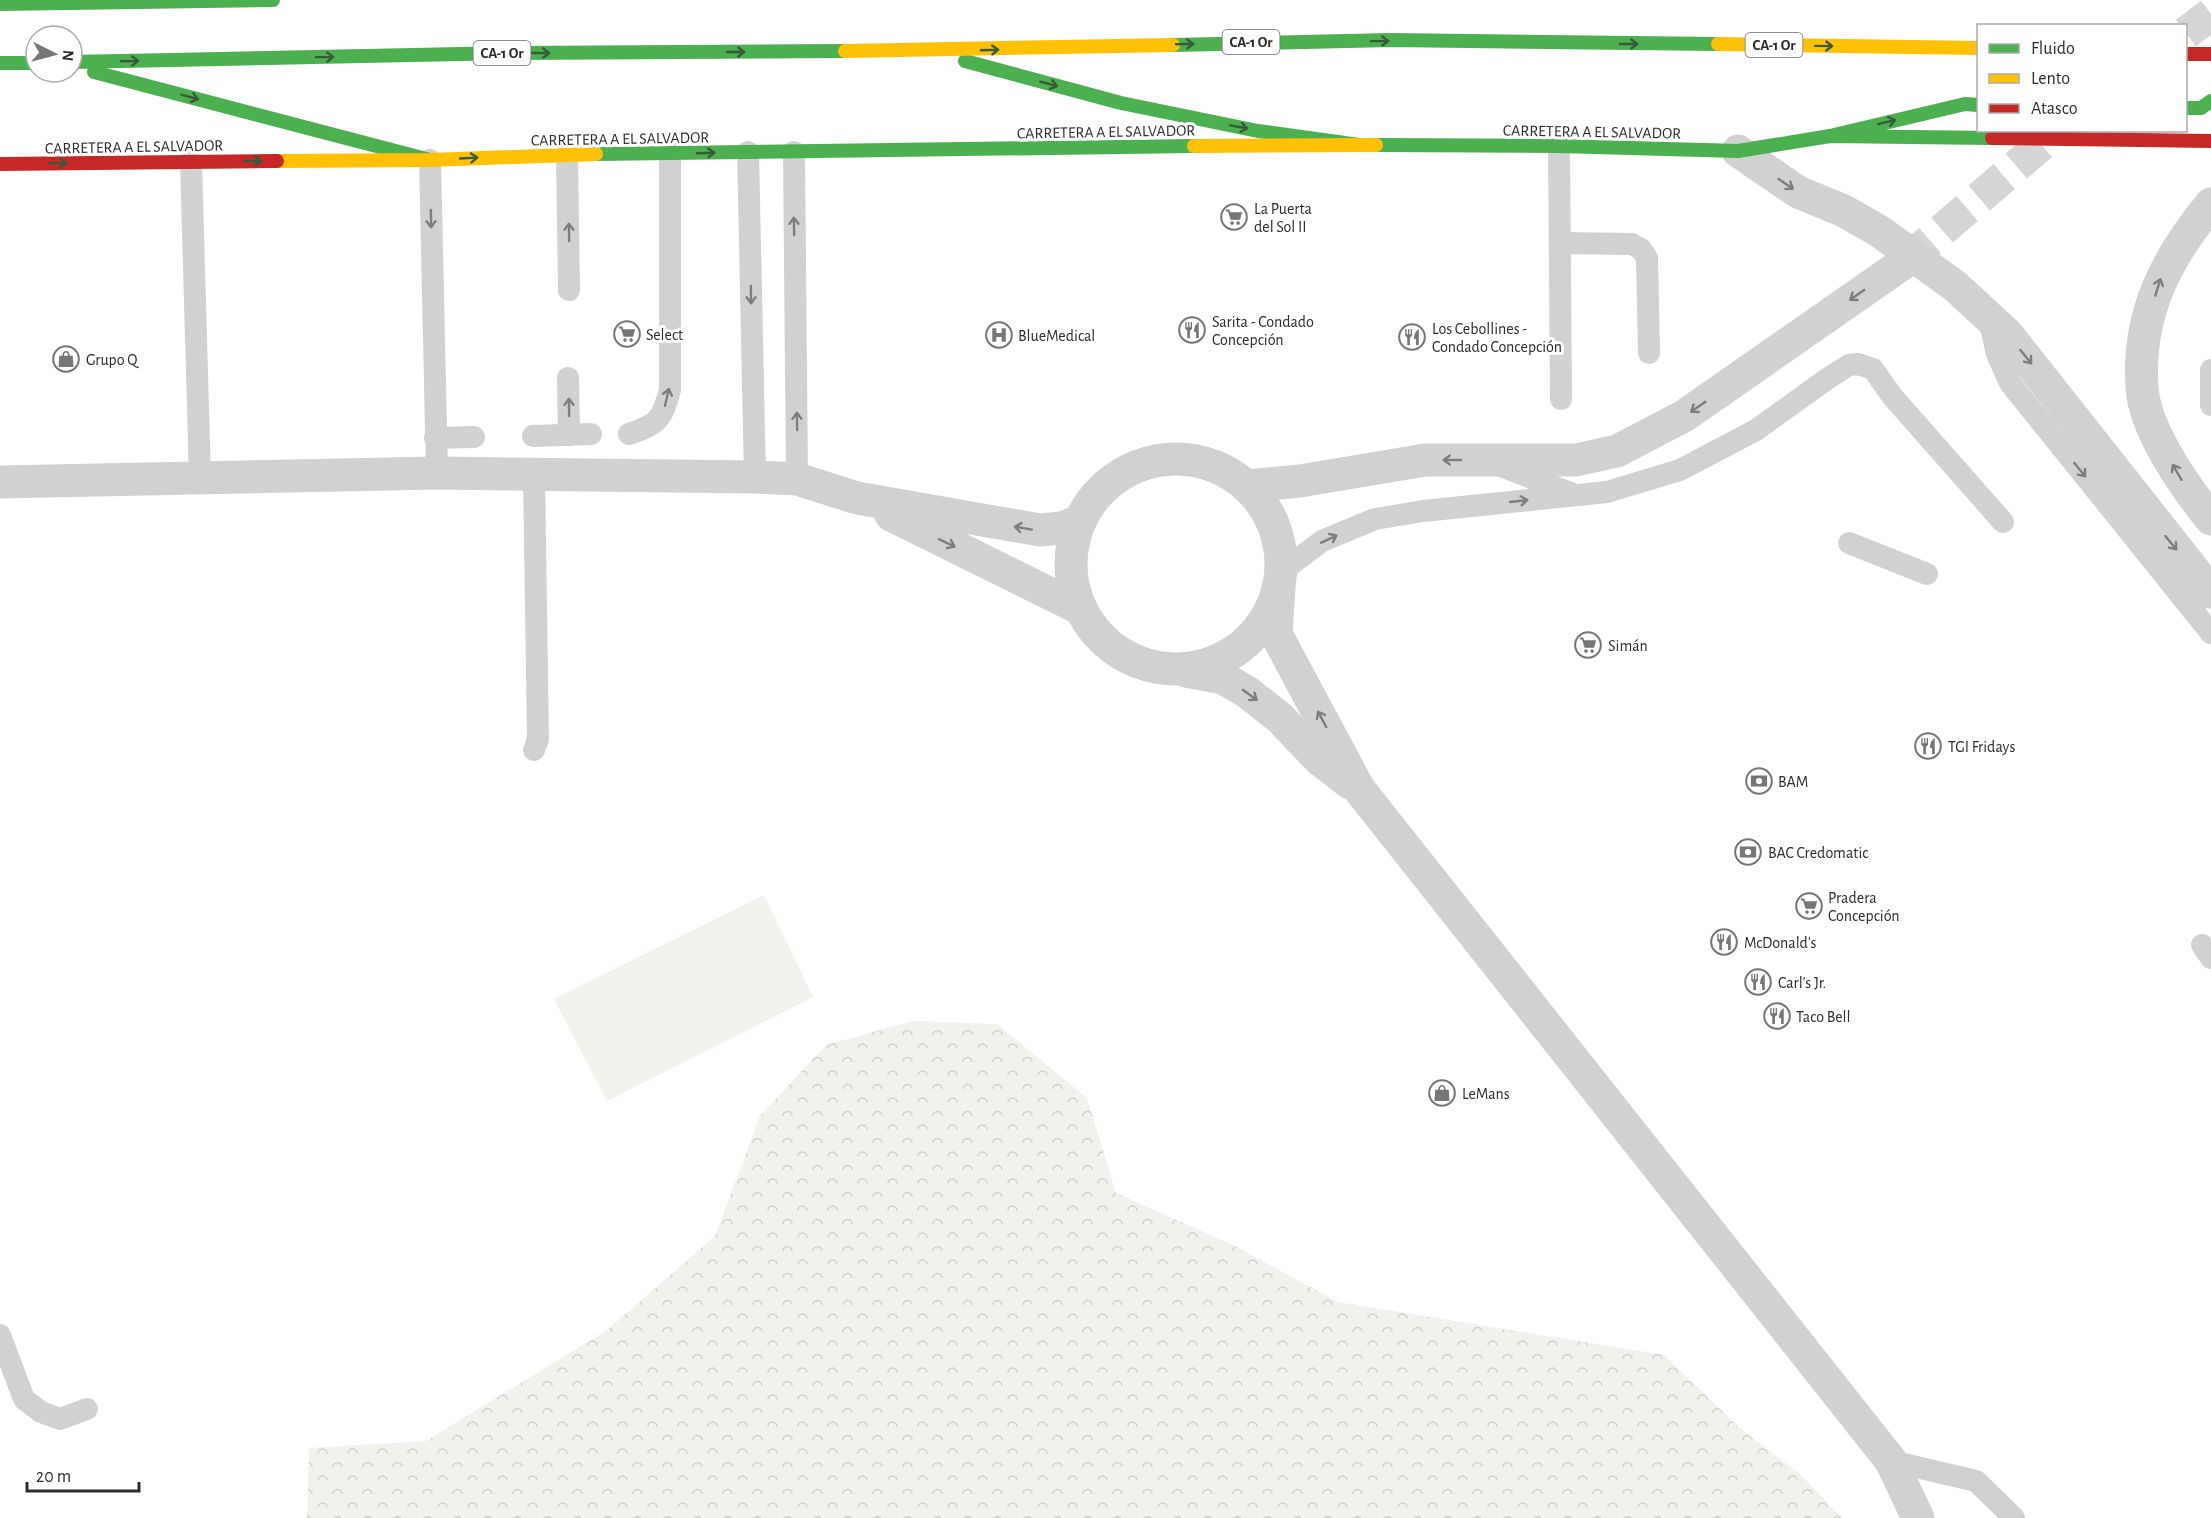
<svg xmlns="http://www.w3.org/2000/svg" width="2211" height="1518" font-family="'Alegreya Sans',sans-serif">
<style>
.forest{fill:url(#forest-crowns)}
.pitch{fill:#f0f2ec}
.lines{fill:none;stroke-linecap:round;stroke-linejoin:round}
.street-tunnel{stroke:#d5d5d5;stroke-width:33;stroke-dasharray:33 16;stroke-linecap:butt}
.lane{stroke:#d1d1d1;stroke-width:22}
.street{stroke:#d1d1d1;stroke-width:33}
.fast{stroke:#4caf50;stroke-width:14}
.slow{stroke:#ffc107;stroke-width:14}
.jam{stroke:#c62828;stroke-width:14}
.oneway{stroke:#375a39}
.oneway2{stroke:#7e7e7e}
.labels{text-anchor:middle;stroke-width:6;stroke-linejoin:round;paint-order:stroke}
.shield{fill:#fff;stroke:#6b6b6b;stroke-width:1.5}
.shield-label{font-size:15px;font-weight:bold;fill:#2c2c2c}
.street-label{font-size:16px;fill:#2c2c2c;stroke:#fff}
.poi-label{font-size:16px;fill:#2c2c2c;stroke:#fff;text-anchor:start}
</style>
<defs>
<pattern id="forest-crowns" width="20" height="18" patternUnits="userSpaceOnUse" patternTransform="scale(1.5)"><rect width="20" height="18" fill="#f0f2ec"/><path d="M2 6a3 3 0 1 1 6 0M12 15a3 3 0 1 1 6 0" fill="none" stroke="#ced0cb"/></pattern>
</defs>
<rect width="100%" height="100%" fill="#fff"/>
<path class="forest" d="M913,1021L997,1024L1087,1098L1116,1193L1233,1245L1338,1302L1664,1355L1741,1429L1801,1475L1842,1518H307L309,1448L426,1441L607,1330L715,1236L760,1116L826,1045Z"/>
<path class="pitch" d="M764,895L813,997L607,1101L554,999Z"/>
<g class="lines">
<g class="street-tunnel">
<path d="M2186,33L2211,14"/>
<path d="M1905,262L2058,130"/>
</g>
<g class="lane">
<path d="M1559,146L1561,399"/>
<path d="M748,152L755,477"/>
<path d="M794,152L797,479"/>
<path d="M567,154L569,290"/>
<path d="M430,160L437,473"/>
<path d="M191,162L200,478"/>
<path d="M1560,243L1632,244L1641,249L1647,258L1649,353"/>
<path d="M1990,323L1997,354L2010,383L2211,633"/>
<path d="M2211,370V405"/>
<path d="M568,378L569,435"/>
<path d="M629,434C658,424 662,420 670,390V154"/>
<path d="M533,436L591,434"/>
<path d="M435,438L474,437"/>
<path d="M1501,466L1573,494"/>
<path d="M1849,543L1927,574"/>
<path d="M1281,572L1322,541L1375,519L1423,511L1607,492L1680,470L1756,430L1827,379L1849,365L1858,364L1873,369L1892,396L2003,522"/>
<path d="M534,750L538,739L534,475"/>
<path d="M2202,945L2211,958"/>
<path d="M0,1335L24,1399L41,1412L60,1419L87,1409"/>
<path d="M1891,1461L1976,1481L2014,1518"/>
</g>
<g class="street">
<path d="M1738,151L1798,192L1844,211L1879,231L1955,286L2007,334L2211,592"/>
<path d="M2211,204C2166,258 2137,315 2142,387C2144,429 2185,487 2211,519"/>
<circle cx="1176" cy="564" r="105"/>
<path d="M0,482L437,473L755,477L797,479L857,498L1040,530L1062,528L1080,521"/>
<path d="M1248,486L1300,481L1425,460H1576L1617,451L1684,416L1905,262"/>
<path d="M891,515L1081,609"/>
<path d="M1279,587L1276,634L1359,789L1891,1461L1918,1518"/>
<path d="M1186,671L1223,678L1247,692L1280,718L1319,759L1350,783"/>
</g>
<g class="fast">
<path d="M0,4L273,0"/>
<path d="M1173,45L1391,40L1718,44"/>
<path d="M965,61L1121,103L1258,131L1359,145"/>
<path d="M72,62L514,53L845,51"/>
<path d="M0,63H36"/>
<path d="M94,72L430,160"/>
<path d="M2186,108H2201L2211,101"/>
<path d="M1830,136L1965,104L1978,105"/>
<path d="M1376,145L1559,146L1738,151L1830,136L1992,138"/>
<path d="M596,154L1194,146"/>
</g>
<g class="slow">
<path d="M1718,44L1978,48"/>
<path d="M845,51L1173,45"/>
<path d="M1194,146L1376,145"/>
<path d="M277,161L430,160L596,154"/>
</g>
<g class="jam">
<path d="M2186,54H2211"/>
<path d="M1992,138L2211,141"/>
<path d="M0,164L277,161"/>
</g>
</g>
<defs><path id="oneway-shaft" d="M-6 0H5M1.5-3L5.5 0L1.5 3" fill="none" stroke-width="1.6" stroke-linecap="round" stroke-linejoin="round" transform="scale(1.5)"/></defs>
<g class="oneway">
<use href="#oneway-shaft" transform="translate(1380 41) rotate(-1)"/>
<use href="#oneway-shaft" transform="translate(1185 44) rotate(-2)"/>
<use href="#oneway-shaft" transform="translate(1629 44)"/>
<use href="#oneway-shaft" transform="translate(1824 46) rotate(1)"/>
<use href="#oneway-shaft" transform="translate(990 50) rotate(-2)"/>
<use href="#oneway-shaft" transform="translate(736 52)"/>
<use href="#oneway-shaft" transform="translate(541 53)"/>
<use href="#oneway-shaft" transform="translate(325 57) rotate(-1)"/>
<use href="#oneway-shaft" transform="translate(130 61) rotate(-1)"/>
<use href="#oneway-shaft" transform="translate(1049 84) rotate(15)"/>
<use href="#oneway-shaft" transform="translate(190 97) rotate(15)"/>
<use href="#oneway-shaft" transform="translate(1887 122) rotate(-14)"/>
<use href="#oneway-shaft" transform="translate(1239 127) rotate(10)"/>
<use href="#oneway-shaft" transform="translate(706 153) rotate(-2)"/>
<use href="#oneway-shaft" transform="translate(469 158) rotate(-3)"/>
<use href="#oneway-shaft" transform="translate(253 161)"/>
<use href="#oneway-shaft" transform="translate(58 163) rotate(-1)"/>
</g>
<g class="oneway2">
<use href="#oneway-shaft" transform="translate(1786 184) rotate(34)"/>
<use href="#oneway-shaft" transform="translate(431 219) rotate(89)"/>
<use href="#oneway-shaft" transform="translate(794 226) rotate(-91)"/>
<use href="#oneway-shaft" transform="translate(569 232) rotate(-91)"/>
<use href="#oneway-shaft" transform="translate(2158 287) rotate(-73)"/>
<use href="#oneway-shaft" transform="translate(751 295) rotate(89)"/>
<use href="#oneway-shaft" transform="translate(1857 295) rotate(145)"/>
<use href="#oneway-shaft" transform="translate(2026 357) rotate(51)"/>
<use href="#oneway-shaft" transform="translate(667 397) rotate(-77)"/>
<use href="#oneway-shaft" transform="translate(569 407) rotate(-91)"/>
<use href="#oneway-shaft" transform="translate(1698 407) rotate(145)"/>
<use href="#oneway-shaft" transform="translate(797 421) rotate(-91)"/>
<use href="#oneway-shaft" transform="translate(1452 460) rotate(180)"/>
<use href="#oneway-shaft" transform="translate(2080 470) rotate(51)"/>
<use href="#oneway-shaft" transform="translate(2177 472) rotate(-120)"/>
<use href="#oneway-shaft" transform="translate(1519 501) rotate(-6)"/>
<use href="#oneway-shaft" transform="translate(1023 528) rotate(-170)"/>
<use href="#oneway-shaft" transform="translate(1329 539) rotate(-25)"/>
<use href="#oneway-shaft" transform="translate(947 543) rotate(26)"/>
<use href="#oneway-shaft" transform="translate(2171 543) rotate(51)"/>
<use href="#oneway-shaft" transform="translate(1250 695) rotate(36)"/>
<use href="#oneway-shaft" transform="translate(1322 719) rotate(-118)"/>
</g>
<defs>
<g id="supermarket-ring" transform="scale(1.35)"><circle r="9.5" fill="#fff" stroke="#767676" stroke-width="1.5"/><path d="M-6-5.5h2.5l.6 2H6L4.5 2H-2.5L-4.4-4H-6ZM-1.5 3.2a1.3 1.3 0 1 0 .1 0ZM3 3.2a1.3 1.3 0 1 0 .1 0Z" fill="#767676"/></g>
<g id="restaurant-ring" transform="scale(1.35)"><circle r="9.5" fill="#fff" stroke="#767676" stroke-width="1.5"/><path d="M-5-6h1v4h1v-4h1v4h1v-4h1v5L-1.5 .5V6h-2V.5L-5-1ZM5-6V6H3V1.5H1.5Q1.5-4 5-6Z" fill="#767676"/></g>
<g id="hospital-ring" transform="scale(1.35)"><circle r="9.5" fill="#fff" stroke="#767676" stroke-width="1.5"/><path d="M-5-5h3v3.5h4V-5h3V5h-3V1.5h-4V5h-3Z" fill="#767676"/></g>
<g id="shop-ring" transform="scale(1.35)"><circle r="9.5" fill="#fff" stroke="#767676" stroke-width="1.5"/><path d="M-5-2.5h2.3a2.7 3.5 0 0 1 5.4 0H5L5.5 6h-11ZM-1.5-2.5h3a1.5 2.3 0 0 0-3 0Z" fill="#767676"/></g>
<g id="bank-ring" transform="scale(1.35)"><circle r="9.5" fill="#fff" stroke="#767676" stroke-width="1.5"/><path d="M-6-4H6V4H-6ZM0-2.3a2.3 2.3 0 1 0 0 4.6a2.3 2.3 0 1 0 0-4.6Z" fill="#767676"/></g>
</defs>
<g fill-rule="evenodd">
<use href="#supermarket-ring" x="1234" y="217"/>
<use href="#restaurant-ring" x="1192" y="330"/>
<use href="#supermarket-ring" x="627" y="334"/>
<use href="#hospital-ring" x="999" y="335"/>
<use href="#restaurant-ring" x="1412" y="337"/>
<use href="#shop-ring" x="66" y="359"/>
<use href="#supermarket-ring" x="1588" y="645"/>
<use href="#restaurant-ring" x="1928" y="746"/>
<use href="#bank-ring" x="1759" y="781"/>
<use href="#bank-ring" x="1748" y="852"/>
<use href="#supermarket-ring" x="1809" y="906"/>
<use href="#restaurant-ring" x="1724" y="942"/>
<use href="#restaurant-ring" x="1758" y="982"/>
<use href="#restaurant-ring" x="1777" y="1016"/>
<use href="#shop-ring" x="1442" y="1093"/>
</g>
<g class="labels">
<g class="shield">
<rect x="1222.5" y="30" width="57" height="24" rx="4.5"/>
<rect x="1745.5" y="33" width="57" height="24" rx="4.5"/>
<rect x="473.5" y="41" width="57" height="24" rx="4.5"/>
</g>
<g class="shield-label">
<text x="1251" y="47">CA-1 Or</text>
<text x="1774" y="50">CA-1 Or</text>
<text x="502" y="58">CA-1 Or</text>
</g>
<g class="street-label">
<text transform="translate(1106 131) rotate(-1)" y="6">CARRETERA A EL SALVADOR</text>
<text transform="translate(1592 131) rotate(1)" y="6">CARRETERA A EL SALVADOR</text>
<text transform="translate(620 138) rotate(-1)" y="6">CARRETERA A EL SALVADOR</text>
<text transform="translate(134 146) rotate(-1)" y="6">CARRETERA A EL SALVADOR</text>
</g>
<g class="poi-label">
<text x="1254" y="214">La Puerta<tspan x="1254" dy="18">del Sol II</tspan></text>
<text x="1212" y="327">Sarita - Condado<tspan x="1212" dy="18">Concepción</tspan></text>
<text x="1432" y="334">Los Cebollines -<tspan x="1432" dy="18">Condado Concepción</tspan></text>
<text x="646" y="340">Select</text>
<text x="1018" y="341">BlueMedical</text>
<text x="86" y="365">Grupo Q</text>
<text x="1608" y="651">Simán</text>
<text x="1948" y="752">TGI Fridays</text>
<text x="1778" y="787">BAM</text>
<text x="1768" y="858">BAC Credomatic</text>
<text x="1828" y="903">Pradera<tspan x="1828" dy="18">Concepción</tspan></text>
<text x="1744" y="948">McDonald's</text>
<text x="1778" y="988">Carl's Jr.</text>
<text x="1796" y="1022">Taco Bell</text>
<text x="1462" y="1099">LeMans</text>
</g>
</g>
<rect x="1977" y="24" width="210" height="108" fill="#ffffff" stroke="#ababab" stroke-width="1.5"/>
<rect x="1989" y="44" width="30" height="9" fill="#4caf50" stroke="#ababab" stroke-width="1.5"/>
<text x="2031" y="54" font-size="18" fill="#2c2c2c">Fluido</text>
<rect x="1989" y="74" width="30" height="9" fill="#ffc107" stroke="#ababab" stroke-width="1.5"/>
<text x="2031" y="84" font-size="18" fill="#2c2c2c">Lento</text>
<rect x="1989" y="104" width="30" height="9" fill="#c62828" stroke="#ababab" stroke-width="1.5"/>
<text x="2031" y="114" font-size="18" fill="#2c2c2c">Atasco</text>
<g transform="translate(54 54) rotate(96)"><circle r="28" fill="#ffffff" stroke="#ababab" stroke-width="1.5"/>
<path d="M0-4.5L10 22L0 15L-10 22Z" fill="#767676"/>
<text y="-9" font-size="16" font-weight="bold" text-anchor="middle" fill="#2c2c2c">N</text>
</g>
<path d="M27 1482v9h112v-9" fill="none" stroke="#2c2c2c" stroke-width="3"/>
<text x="36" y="1482" font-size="18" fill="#2c2c2c" stroke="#ffffff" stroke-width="4.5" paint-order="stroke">20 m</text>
</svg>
